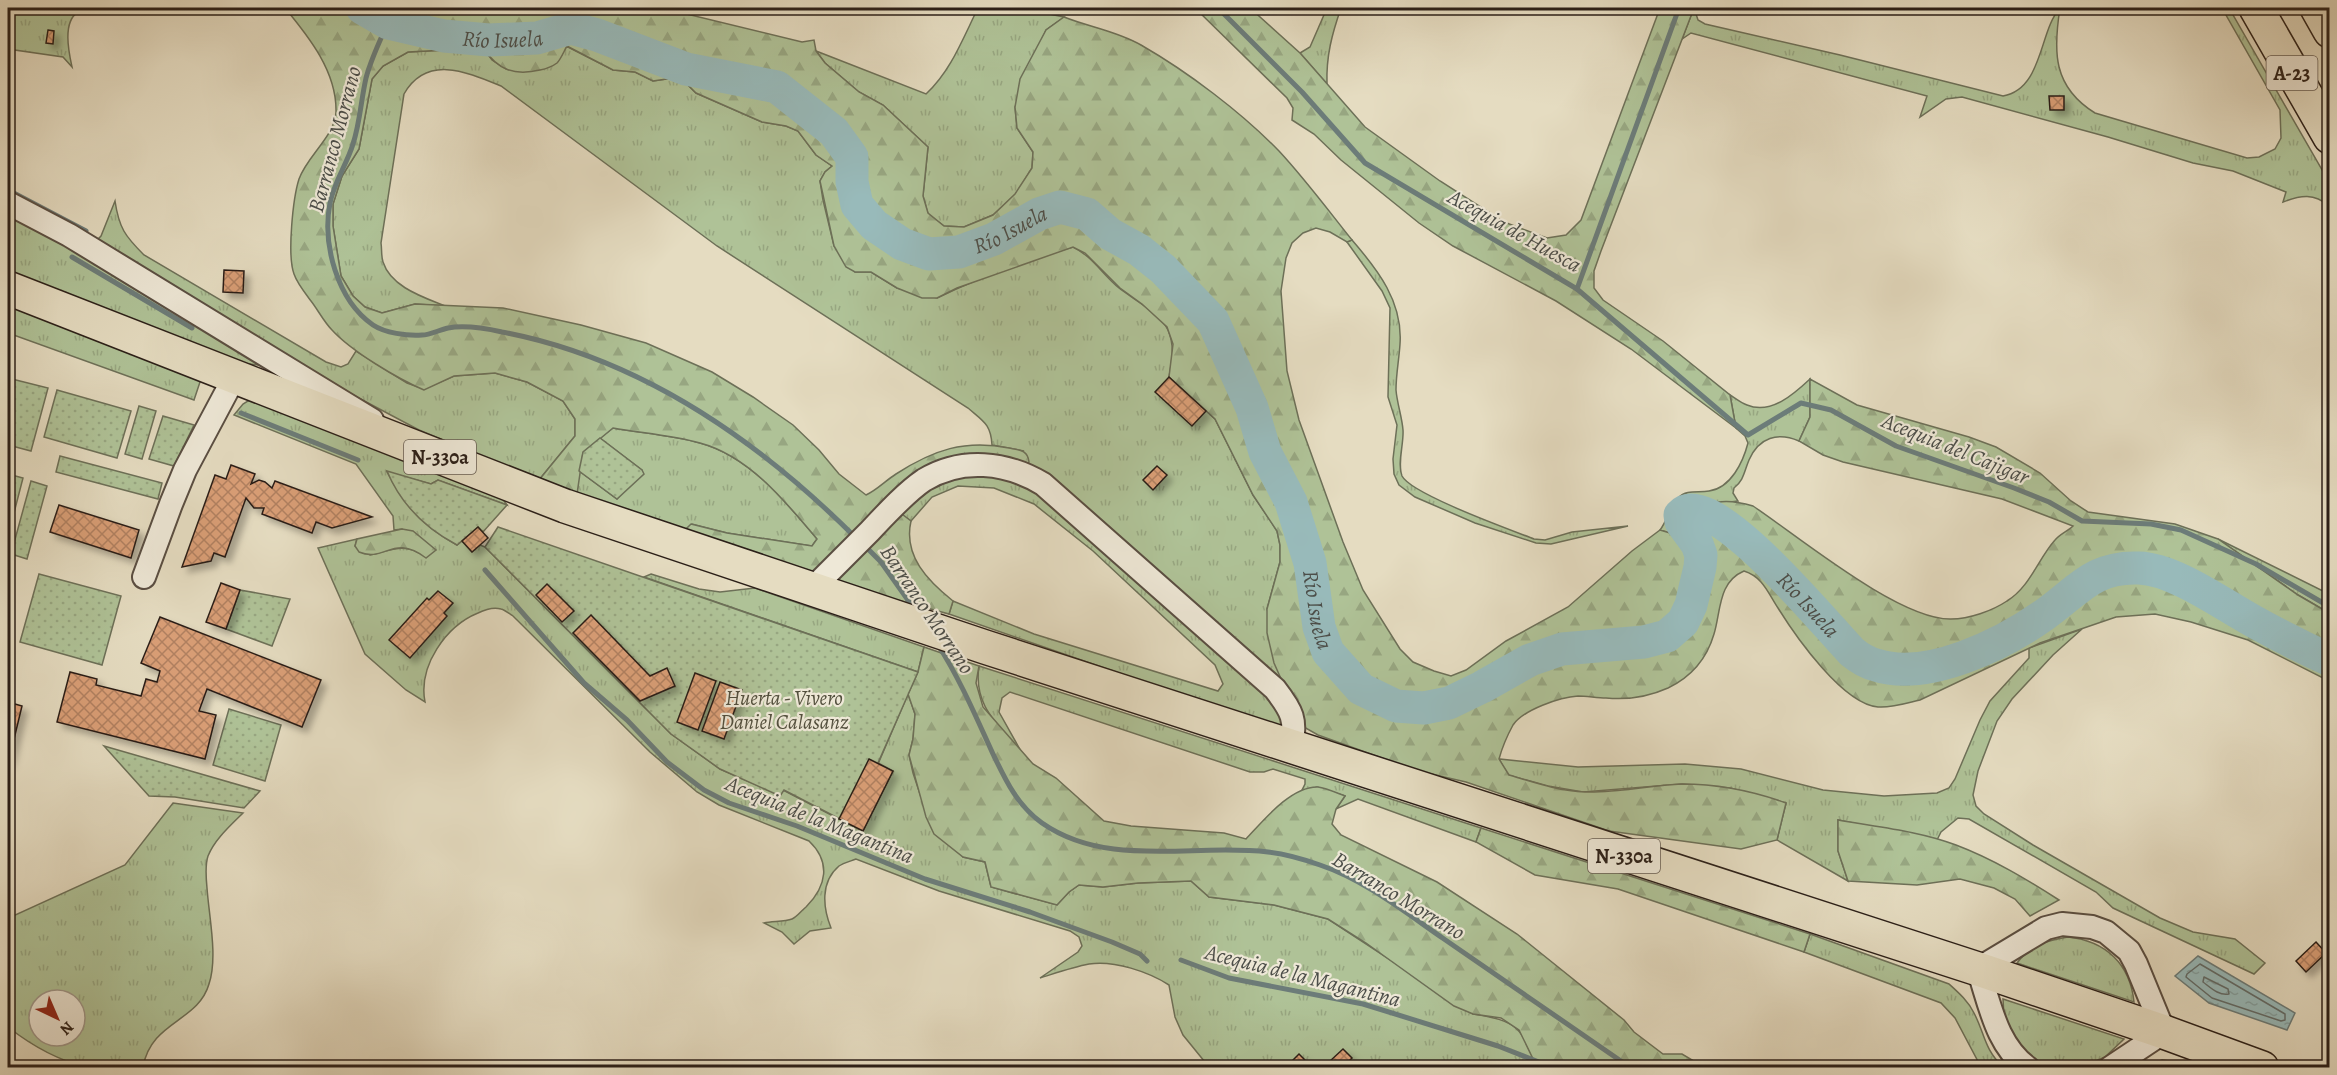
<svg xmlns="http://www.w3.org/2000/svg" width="2337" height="1075" font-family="Alegreya,serif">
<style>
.grass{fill:url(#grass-tufts);stroke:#6d7058;stroke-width:1.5;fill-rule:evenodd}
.forest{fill:url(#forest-firs);stroke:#6d7058;stroke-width:1.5}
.park{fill:url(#park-dots);stroke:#6d7058;stroke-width:1.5}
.water{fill:url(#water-ripples);stroke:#6c7c79;stroke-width:1.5}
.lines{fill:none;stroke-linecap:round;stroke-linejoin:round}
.shore{stroke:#626c69;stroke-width:1.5}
.stream{stroke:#6c7c79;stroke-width:5}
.river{stroke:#98baba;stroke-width:33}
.building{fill:url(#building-cross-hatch);stroke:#2b1f18;stroke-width:1.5;filter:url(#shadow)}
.minor-casing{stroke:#5a4e42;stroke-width:26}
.highway-casing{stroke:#2b1f18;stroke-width:36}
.minor{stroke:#eee8d7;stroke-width:22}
.highway{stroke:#e5dcc1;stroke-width:33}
.labels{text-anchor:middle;stroke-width:4.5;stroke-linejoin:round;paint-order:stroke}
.shield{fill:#eee8d7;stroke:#665b51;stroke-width:1.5}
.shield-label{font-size:20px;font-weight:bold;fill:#2b1f18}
.park-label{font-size:21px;font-style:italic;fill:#53503e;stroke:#eee8d7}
.water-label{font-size:22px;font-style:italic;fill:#4c4e49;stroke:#eee8d7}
</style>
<defs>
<pattern id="grass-tufts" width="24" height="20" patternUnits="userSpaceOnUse" patternTransform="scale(1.5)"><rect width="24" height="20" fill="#afc297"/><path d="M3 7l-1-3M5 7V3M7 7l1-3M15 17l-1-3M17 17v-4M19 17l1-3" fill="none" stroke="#97a681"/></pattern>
<pattern id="forest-firs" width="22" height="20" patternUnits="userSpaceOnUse" patternTransform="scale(1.5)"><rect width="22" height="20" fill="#afc297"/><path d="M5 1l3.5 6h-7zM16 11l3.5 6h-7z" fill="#97a681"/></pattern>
<pattern id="park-dots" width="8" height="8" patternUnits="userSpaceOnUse" patternTransform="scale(1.5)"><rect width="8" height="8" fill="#afc297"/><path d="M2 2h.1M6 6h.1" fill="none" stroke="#97a681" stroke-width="1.8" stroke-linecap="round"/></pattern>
<pattern id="water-ripples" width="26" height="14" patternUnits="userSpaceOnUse" patternTransform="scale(1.5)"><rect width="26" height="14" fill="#98baba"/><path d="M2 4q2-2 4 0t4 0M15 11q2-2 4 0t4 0" fill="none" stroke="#839f9f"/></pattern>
<pattern id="building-cross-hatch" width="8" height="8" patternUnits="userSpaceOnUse" patternTransform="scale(1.5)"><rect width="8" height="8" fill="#d99e76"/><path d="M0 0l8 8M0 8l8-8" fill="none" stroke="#b08060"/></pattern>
<filter id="shadow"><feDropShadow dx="5.5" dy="5.5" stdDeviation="3" flood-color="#0004"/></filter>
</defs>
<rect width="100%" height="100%" fill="#e5dcc1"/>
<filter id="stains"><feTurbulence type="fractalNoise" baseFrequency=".00333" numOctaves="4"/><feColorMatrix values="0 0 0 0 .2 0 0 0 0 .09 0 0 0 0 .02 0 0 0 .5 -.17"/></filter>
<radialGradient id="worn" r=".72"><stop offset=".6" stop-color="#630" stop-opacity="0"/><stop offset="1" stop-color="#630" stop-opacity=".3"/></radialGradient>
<g class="grass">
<path d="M8,8H126V11C112,10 90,5 78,12C62,22 69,53 72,67L63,57L8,49Z"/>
<path d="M978,8H1019L1064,17L1046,30L1015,107L1017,128L1033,152L1032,168L1016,194L993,215L964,227L944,226L928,214L923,196L928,147L883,105L859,92L825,63L816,51L926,94C951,71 963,38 978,8Z"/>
<path d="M1327,8H1341C1332,34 1326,56 1327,84L1300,53L1310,47Z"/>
<path d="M1694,8L1698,20L1705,24L1840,55L2003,96C2043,89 2039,31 2060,8C2053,52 2053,87 2095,113L2247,158L2259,157L2275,149L2281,138L2280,110L2222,8H2229L2329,182V206C2314,193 2301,195 2283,202L2286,192L2233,171L2193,163L2108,137L1962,97L1946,99L1920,117L1927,96L1691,33L1682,39Z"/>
<path d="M566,46L613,70L635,72L653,81L680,77L696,93L762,122L786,126L798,131L816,155L832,166L825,172L820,181L823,200L834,246L855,272H871L897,288L937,298C980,277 1027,260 1073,247C1092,256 1103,275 1119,288C1133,299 1161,314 1168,330C1175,346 1172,361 1169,377L1215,419L1253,495L1277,531L1280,545V562L1267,609L1302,726L1277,728L949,614L953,601L1034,634L1218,691L1223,684L1215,665L1093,551L1034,504L994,488L958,486L932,497L911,521L898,512L907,486L1024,451L992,445C991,424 983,421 968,408L717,246L501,86C467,72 427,54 404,94L381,243C382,249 381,256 383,262C391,287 423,297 445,306L415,304L382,313L365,307L353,296L341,276L333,226V204L342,176L359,149L372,79L383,66L408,52L483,48L492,60L506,69Z"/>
<path d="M8,197L96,241L101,236L115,201C119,228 125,236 144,255L326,362L341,367L348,364L356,351L407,383L424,389L454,376L495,373L527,382L563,401L575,419V436L539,480L419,430L306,370L240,363L8,271Z"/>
<path d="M1352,240C1378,270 1403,302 1400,344C1399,360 1396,374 1396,390C1397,403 1402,417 1403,430C1404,444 1397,463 1402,476C1411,494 1511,530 1534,539L1545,540L1572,532L1628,526L1551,544L1536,543L1475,523L1415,497L1399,485L1394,474L1393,459L1397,425L1388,397L1390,308L1382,291L1347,242Z"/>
<path d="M8,303L201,379L194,400L8,333Z"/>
<path d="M1810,379V417L1799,441C1778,432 1759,437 1749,460C1744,472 1744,480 1734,488L1733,493L1738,501C1707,504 1694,508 1677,535L1660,530C1668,520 1670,505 1678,498C1687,489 1698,493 1709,491C1731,488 1743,462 1748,443L1745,436L1736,428L1730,395C1735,398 1741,403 1747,405C1771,415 1794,394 1810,379Z"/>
<path d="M251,399L502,498L507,505L438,480L431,484L387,472C406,507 422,526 457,545L462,541L472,552L480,545L485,547L671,734L720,769L780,795L783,790L839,819L878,764L908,694L915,714L913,739L909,755L913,773L921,797L963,857L985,862L991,887L1057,905L1069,892L1079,885L1103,887L1138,883L1191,881L1209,897L1274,905L1328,919L1473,1014C1518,1021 1521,1027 1537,1067H1209L1183,1035L1175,1017L1169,985C1149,972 1114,960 1089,964C1073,967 1056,973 1040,978L1078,952L1082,946L1079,937L1070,931L939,891L856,859C851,861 843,863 839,866C820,882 823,908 831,928L810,931L794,944L782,932L764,923C772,921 784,922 792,919C797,917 802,910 806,907C827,886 831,862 809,841L719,805L697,792L650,752L513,616C510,614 505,610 501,609C494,607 484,610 478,613C446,626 418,666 425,702L406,690L365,654L318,548L357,539L355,546L370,555C387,551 401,544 417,552L402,529L394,530L393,516L356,464L234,415L243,404Z"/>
<path d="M613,428C641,433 672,435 700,443C749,456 786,502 817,539L812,546L727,533L692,524L683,532L577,494L579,471L617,499L642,470L600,438Z"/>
<path d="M2218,539L2329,594V613L2298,595Z"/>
<path d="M651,574L699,589L720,592L755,588L924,647L918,672L644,577Z"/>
<path d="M2082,629L2053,655L2012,699L1997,721L1978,771L1973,795L1976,806L1984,814L2033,845L2160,918L2193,932L2235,939L2265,963L2254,974L2113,908L2096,892L1969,819L1958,818L1941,832L1937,840L1838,820V851L1848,881L1777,840L1786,803L1730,788L1682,784L1583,792L1548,786L1508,775L1499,759L1578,767L1685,764L1741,769L1823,790L1884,796L1937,793L1949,788L1955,779L1980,720L1990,701L2029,658V648Z"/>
<path d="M979,666L1481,828L1476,842L1358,799L1336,809L1345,796L1317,787L1301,792L1305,784V779L1273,769L1264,772H1250L1010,692L1002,698L999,712L1022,753C998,724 973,706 979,666Z"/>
<path d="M173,803L243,813C230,826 215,839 208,856C205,865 206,878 207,888C209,917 218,957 209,984C198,1022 151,1021 143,1067C125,1068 104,1071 86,1067C57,1060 31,1045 8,1027V916L11,917L125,865ZM39,1000H75V1036H39Z"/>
<path d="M1810,934L1949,984C1959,993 1968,1001 1974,1013C1985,1034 1984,1049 2003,1067H1981L1955,1018L1941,1003L1804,952Z"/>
<path d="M2068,937C2106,941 2130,964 2134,1002L2017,963C2030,946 2047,940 2068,937Z"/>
<path d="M2003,999L2124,1039L2105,1057L2082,1067H2054L2044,1065L2022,1051L2004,1017Z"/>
<path d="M2162,1060L2177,1062L2198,1067H2144Z"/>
</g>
<g class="forest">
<path d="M285,8H489L543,13L561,8H662L802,42L814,40L816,51L825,63L859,92L883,105L928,147L923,196L928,213L944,226L964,227L993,215L1015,194L1032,168L1033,152L1017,128L1015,107L1020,79L1046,30L1064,17C1089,27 1117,31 1141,45C1188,72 1241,112 1279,151C1305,179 1328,210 1352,240L1347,242L1330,232L1316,228L1303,233L1292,243L1286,258L1281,291L1287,371L1299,420L1343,542L1363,590L1400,649L1413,662L1434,671L1451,676L1466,670L1506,641L1568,607L1632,551L1660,530L1677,535C1697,503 1717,495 1753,506C1798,536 1899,620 1951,619C1969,619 1992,611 2007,601C2030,587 2038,559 2055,540C2060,534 2068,531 2073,526L2002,499L1843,462L1823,455L1799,441L1810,417V379L1857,405L1969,437L1996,447L2040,473L2071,501L2088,512L2175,524L2218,539L2298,595L2329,613V681L2248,640L2191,622L2155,614L2116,617L2040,643L1920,700C1907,703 1892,708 1878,707C1843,704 1796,637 1778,608C1768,593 1763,577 1744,571C1718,582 1721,611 1714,634C1707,658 1691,677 1668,688C1648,697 1627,700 1606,698C1597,698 1587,696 1578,696C1560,697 1523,710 1513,725C1507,736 1502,748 1499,759L1509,775C1533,782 1559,791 1585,792C1618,793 1650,785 1682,784C1717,784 1753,791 1786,803L1777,840L1741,849L1609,831L1466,782L1418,771L1318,735L1302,726L1274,663L1267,633V609L1280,562V545L1277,531L1253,495L1215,419L1169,377L1173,344L1167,327L1142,304L1120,288L1085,253L1073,247L957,288L937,298H922L897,288L871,272H855L846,267L834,246L820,181L825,172L832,166L816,155L798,131L786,126L762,122L696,93L680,77L653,81L635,72L613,70L567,46C564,51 561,59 557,63C553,66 545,69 540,70C514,76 498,70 483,48L408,52L383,66L372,79L359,149L342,176L333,204V226L341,276L353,296L365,307L382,313L415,304L503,308L581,325L646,343L712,372L753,397L793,425L819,450L839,474L866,495C877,490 885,481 896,474C933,450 965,439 1009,448C1019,450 1028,450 1029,462L1024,467L958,462L898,511L911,521C903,556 928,581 953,601L949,614L890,598L683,532L691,524L727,533L812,546L817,539C786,502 749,456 700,443C672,435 641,433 613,428L583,453L577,494L539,480L575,436V419L563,401L527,382L495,373L454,376L424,390C398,379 351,351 332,330C324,322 318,310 311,301C305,293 297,283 294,274C287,255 293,198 299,179C307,156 335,136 336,112C337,72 309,37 285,8Z"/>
<path d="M1195,8H1250L1300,53L1365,127L1440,181L1504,222L1547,238L1566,235L1581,220L1660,8H1694L1601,251L1594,271V288L1603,300L1663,341L1730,395L1736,428L1631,349L1556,301L1453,246L1419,223L1341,160L1314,134L1292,120L1293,108L1287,98Z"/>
<path d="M402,529L413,531L436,550L426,558C393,533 385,563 359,552L355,546L357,539Z"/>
<path d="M924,647L979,666L976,683L983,707L1033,764L1056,778L1104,821L1131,826L1224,833L1246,839C1263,821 1291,786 1318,787C1326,788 1337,793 1345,796L1336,809L1332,824L1341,835L1437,882L1517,934L1624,1020L1634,1032L1663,1054H1682L1704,1067H1537L1519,1030L1501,1018L1473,1014L1454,1006L1366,943L1328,919L1274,905L1209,897L1191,881L1138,883L1103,887L1079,885L1069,892L1057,905L991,887L985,862L963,857L934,834L926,817L909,755L913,739L915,714L908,694L918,672Z"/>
<path d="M1838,820C1877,827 1919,831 1956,845C1993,859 2026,879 2059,900L2030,916L2015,899L1994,888L1960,879L1917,885L1848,881L1838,851Z"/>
<path d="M1481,828L1810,934L1804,952L1618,889L1535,875L1476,842Z"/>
</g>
<g class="park">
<path d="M126,8H195L182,10L126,11Z"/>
<path d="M8,378L48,388L31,451L8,445Z"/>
<path d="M57,390L131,411L117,458L44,437Z"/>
<path d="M139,406L156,411L142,459L125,454Z"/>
<path d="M163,416L194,425L174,466L149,459Z"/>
<path d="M600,438L642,470L644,474L617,499L579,471L583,452Z"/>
<path d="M60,456L162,483L158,499L56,472Z"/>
<path d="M387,471L431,484L438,480L507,505L483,532L478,527L457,545C425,528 401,505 387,471Z"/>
<path d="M8,474L23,478L8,536Z"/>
<path d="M31,481L47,486L27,559L11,554Z"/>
<path d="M498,527L918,672L878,763L893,771L863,831L784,790L780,796L720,769L671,734L485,547Z"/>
<path d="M39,574L121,596L102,665L20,642Z"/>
<path d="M240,590L290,599L272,646L226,629Z"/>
<path d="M229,709L281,725L265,781L213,765Z"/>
<path d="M104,746L260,791L244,808L175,797L149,796Z"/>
</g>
<path class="water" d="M2198,956L2295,1013L2287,1030L2209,1003L2175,976Z"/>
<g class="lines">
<g class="shore">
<path d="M2200,964L2285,1014V1020L2281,1021L2212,998L2186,977L2187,974Z"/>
<path d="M2204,977L2228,989L2229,994C2219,996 2211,988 2203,982Z"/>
</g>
<g class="stream">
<path d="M1218,8L1302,92L1365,163L1577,289L1679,8"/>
<path d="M388,23C380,40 371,59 366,78C361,100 360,123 353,144C347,164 334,182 330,203C322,244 337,300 373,325C385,333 407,336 422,335C430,335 439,330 448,328C465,325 484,328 502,332C640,358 758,440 856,538"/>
<path d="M8,190L86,231"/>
<path d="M72,257L192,328"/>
<path d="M1577,289L1748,435L1801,403L1831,410L1896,446L2014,488L2049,502L2082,521L2151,524L2181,530L2256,564L2330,607"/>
<path d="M241,413L358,460"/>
<path d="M863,544L881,562L915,610"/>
<path d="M485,570L584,683L627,720L667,762L704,790L729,803L797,826L925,879L1030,912L1112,942L1140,954L1147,961"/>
<path d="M938,645C960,679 976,717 993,754C1006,781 1017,805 1042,823C1108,869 1193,843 1268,852C1286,854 1303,859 1320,865C1365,880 1406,913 1444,939C1506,982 1569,1025 1631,1068"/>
<path d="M1181,960L1229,978L1363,1004L1498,1046L1554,1068"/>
</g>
<path class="river" id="s1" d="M362,8L388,23L444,36L489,40L537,38L571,28L597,35L686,69L777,87L834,132L852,157V182L857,205L874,225L902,244L929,254L959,252L994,239L1039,214L1060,207L1087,214L1110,234L1139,250L1163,269L1213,321L1252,408L1265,452L1291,502L1310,563L1319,627L1328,652L1361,689L1396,706L1424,708L1449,703L1482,687L1530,660L1562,649L1644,642L1667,636L1683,622L1691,605L1700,567L1701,555L1697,544L1681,522L1680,515C1710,482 1830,630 1852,652C1858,657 1868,663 1876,665C1927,682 2003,644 2044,615C2078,591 2093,566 2139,568C2174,569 2222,604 2253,621C2278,635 2304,648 2330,660"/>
</g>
<g class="building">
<path d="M48,30L54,31L53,44L46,43Z"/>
<path d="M2049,96H2064V110H2050Z"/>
<path d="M224,270L244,271L243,293L223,292Z"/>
<path d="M1169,377L1206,411L1192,426L1155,392Z"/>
<path d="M231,465L255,474L251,484L259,480L265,482L272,488L275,481L372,517L332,528L316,522L312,533L262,514L264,508H254L246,498L225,557L214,553L211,561L182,567L215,475L226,479Z"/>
<path d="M1157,466L1167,475L1153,490L1143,480Z"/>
<path d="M59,505L139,530L131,558L50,532Z"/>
<path d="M478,527L488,538L472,552L462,541Z"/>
<path d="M221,583L240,590L226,629L206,622Z"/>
<path d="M547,584L574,611L562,622L536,595Z"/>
<path d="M438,591L453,603L444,613L447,616L410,658L389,640L427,598L429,600Z"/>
<path d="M591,615L650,676L667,668L675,686L640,701L573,633Z"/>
<path d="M160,617L321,680L302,727L207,689L199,711L216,715L205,759L57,722L70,672L97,679L96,685L141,696L146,679L157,682L160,671L141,663Z"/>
<path d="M695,673L716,681L698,730L677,722Z"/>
<path d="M720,682L742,690L724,739L702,731Z"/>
<path d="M8,702L22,706L8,764Z"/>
<path d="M869,759L893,771L863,831L839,819Z"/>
<path d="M2316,942L2326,953L2306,972L2296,961Z"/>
<path d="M1343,1049L1352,1058L1342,1068H1335L1330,1061Z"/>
<path d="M1299,1054L1310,1065L1308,1068H1285Z"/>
</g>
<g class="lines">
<g class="minor-casing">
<g id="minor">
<path d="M8,203L69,235L372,420"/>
<path d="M144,577L171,504L185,470L235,376"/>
<path d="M811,590C831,570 850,551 870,531C886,514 905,493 924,480C962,457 1006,462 1043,484L1275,689C1292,711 1297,720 1291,747"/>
<path d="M2028,1068C1996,1045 1990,1004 1978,969L2046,928L2062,924L2092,927L2106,932L2129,951L2136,964L2164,1032L2110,1068"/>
</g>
</g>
<g class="highway-casing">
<g id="highway">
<path d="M2256,8L2330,137"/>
<path d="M2317,8L2330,31"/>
<path d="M8,288L565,506L985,647L1978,969L2164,1032L2262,1068"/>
</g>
</g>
<use href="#minor" class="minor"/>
<use href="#highway" class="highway"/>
</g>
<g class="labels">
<g class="shield">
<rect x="2266.5" y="56" width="51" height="34" rx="4.5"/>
<rect x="404" y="440" width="72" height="34" rx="4.5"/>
<rect x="1588" y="839" width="72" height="34" rx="4.5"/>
</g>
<g class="shield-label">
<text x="2292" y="80">A-23</text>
<text x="440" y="464">N-330a</text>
<text x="1624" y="863">N-330a</text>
</g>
<g class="park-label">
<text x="784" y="705">Huerta - Vivero<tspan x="784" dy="24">Daniel Calasanz</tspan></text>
</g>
<g class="water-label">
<text dy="8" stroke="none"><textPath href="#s1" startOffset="146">Río Isuela</textPath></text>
<text transform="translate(334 139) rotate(-75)" y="8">Barranco Morrano</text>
<text dy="8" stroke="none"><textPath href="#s1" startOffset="758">Río Isuela</textPath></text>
<text transform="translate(1515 230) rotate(29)" y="8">Acequia de Huesca</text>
<text transform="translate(1956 448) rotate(22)" y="8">Acequia del Cajigar</text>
<text dy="8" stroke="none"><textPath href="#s1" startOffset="2036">Río Isuela</textPath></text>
<text dy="8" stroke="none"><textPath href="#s1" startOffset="1316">Río Isuela</textPath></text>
<text transform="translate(928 609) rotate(56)" y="8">Barranco Morrano</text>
<text transform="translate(820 819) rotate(22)" y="8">Acequia de la Magantina</text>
<text transform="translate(1399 895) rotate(31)" y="8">Barranco Morrano</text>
<text transform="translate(1303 975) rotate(14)" y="8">Acequia de la Magantina</text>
</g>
</g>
<rect width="2337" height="1075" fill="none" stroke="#e5dcc1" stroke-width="30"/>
<rect x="9" y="9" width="2319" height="1057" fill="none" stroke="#2b1f18" stroke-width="3"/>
<rect x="15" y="15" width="2307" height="1045" fill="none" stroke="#2b1f18" stroke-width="1.5"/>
<g transform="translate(57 1018) rotate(136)"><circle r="28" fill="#eee8d7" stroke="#a0988b" stroke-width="1.5"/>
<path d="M0-4.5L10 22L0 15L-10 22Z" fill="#8f2418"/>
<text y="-9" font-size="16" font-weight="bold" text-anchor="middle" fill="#2b1f18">N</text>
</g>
<rect width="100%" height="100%" filter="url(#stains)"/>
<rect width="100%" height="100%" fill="url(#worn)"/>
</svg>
